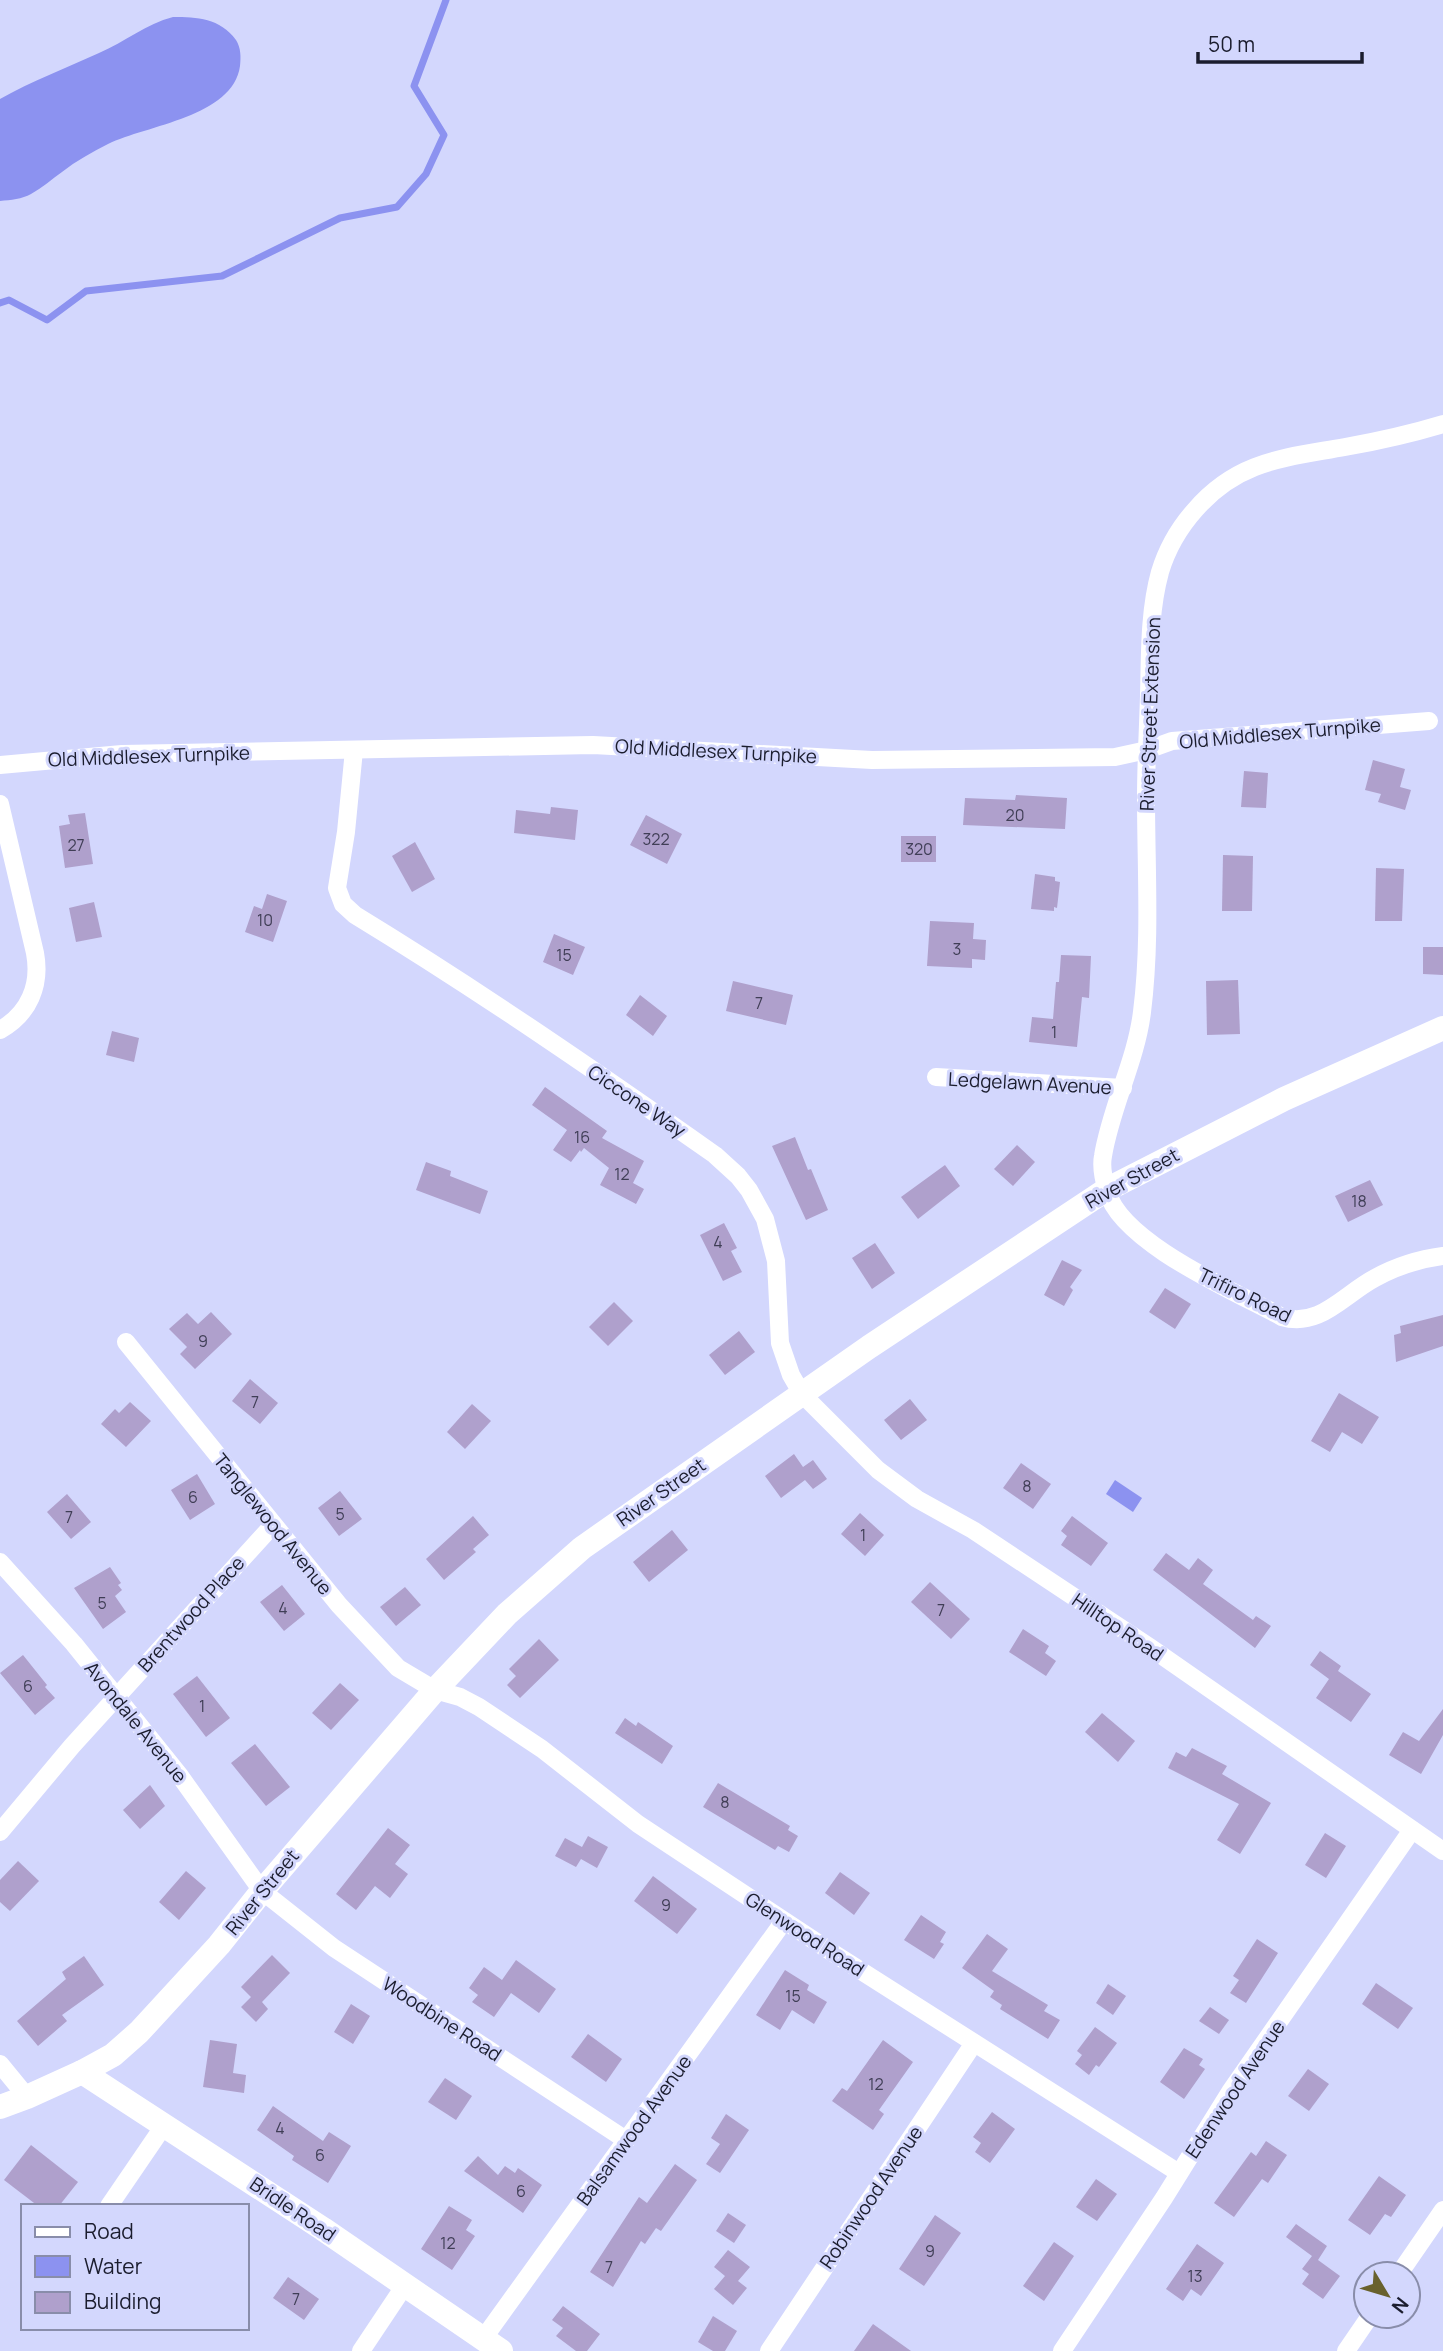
<svg xmlns="http://www.w3.org/2000/svg" width="1443" height="2351" font-family="Manrope,sans-serif">
<style>
.water{fill:#8c92f0}
.lines{fill:none;stroke-linecap:round;stroke-linejoin:round}
.stream{stroke:#8c92f0;stroke-width:7}
.building{fill:#afa0cc}
.street{stroke:#fff;stroke-width:18}
.secondary{stroke:#fff;stroke-width:24}
.labels{text-anchor:middle;stroke-width:6;stroke-linejoin:round;paint-order:stroke}
.number-label{font-size:16px;fill:#403e56}
.street-label{font-size:19px;fill:#1b1d2e;stroke:#d3d7fd}
</style>
<rect width="100%" height="100%" fill="#d3d7fd"/>
<g class="water">
<path d="M173,17C197,17 220,18 236,40C241,48 241,57 240,66C233,117 147,125 108,144C92,152 76,161 62,172C52,179 42,188 31,194C22,199 11,200 0,201V99C32,81 66,68 99,53C125,42 146,24 173,17Z"/>
<path d="M1115,1480L1142,1498L1133,1512L1106,1494Z"/>
</g>
<g class="lines">
<path class="stream" d="M0,303L9,300L47,320L86,291L222,276L340,218L397,207L426,174L444,135L414,86L446,0"/>
</g>
<g class="building">
<path d="M1373,760L1405,769L1400,787L1411,790L1405,810L1378,802L1381,794L1365,790Z"/>
<path d="M1244,771L1268,773L1266,808L1241,807Z"/>
<path d="M1016,795L1067,798L1065,829L963,825L965,798L1015,800Z"/>
<path d="M551,807L578,810L575,840L514,833L516,810L550,814Z"/>
<path d="M85,813L93,864L65,868L59,826L70,824L68,815Z"/>
<path d="M646,815L682,834L667,864L630,845Z"/>
<rect x="901" y="836" width="35" height="26"/>
<path d="M415,842L435,879L412,892L392,856Z"/>
<path d="M1223,855L1253,856L1252,911H1222Z"/>
<path d="M1376,868L1404,869L1402,921H1375Z"/>
<path d="M1035,874L1055,877V881L1060,882L1057,908L1054,907V911L1031,909Z"/>
<path d="M267,894L287,901L273,942L245,932L254,906L262,909Z"/>
<path d="M94,902L102,937L76,942L69,908Z"/>
<path d="M930,921L974,923L973,939L986,940L985,960L972,959V968L927,966Z"/>
<path d="M554,934L585,947L573,975L543,962Z"/>
<path d="M1423,947H1443V975L1423,974Z"/>
<path d="M1061,955L1091,956L1089,998L1082,997L1077,1047L1029,1042L1032,1017L1053,1019L1056,982H1059Z"/>
<path d="M1238,980L1240,1034L1207,1035L1206,981Z"/>
<path d="M733,981L793,995L786,1025L726,1011Z"/>
<path d="M640,995L667,1016L653,1036L626,1015Z"/>
<path d="M112,1031L139,1038L134,1062L106,1055Z"/>
<path d="M545,1087L607,1131L602,1138L644,1161L633,1183L644,1189L636,1204L600,1185L609,1168L584,1148L581,1152L580,1150L571,1162L553,1150L567,1130L532,1105Z"/>
<path d="M795,1137L808,1170L811,1169L828,1210L806,1220L772,1146Z"/>
<path d="M1017,1145L1035,1162L1013,1186L994,1169Z"/>
<path d="M426,1162L451,1171L450,1176L488,1191L480,1214L416,1190Z"/>
<path d="M945,1165L960,1186L918,1219L901,1197Z"/>
<path d="M1370,1180L1383,1205L1348,1222L1335,1196Z"/>
<path d="M724,1223L737,1248L731,1251L742,1272L723,1281L700,1235Z"/>
<path d="M875,1243L895,1273L872,1289L852,1258Z"/>
<path d="M1062,1260L1082,1270L1070,1287L1073,1290L1064,1306L1044,1295Z"/>
<path d="M1165,1288L1191,1304L1175,1329L1149,1312Z"/>
<path d="M614,1302L633,1321L608,1346L589,1327Z"/>
<path d="M211,1312L232,1334L195,1369L180,1354L187,1347L169,1329L187,1313L198,1324Z"/>
<path d="M1443,1315V1346L1396,1362L1394,1335L1401,1333L1400,1326Z"/>
<path d="M739,1331L755,1352L725,1375L709,1355Z"/>
<path d="M250,1379L278,1403L260,1424L232,1401Z"/>
<path d="M1339,1393L1379,1417L1362,1444L1342,1432L1330,1452L1311,1441Z"/>
<path d="M910,1399L927,1420L901,1440L884,1420Z"/>
<path d="M130,1402L151,1421L126,1447L101,1424L115,1409L119,1413Z"/>
<path d="M472,1404L491,1421L465,1449L447,1432Z"/>
<path d="M794,1454L803,1467L813,1460L827,1479L813,1489L805,1480L781,1498L765,1476Z"/>
<path d="M1021,1463L1051,1484L1033,1509L1003,1488Z"/>
<path d="M197,1474L215,1504L190,1520L171,1490Z"/>
<path d="M340,1491L362,1519L339,1536L318,1508Z"/>
<path d="M67,1494L91,1522L71,1539L47,1512Z"/>
<path d="M860,1513L884,1535L865,1556L841,1534Z"/>
<path d="M473,1516L489,1535L473,1549L476,1552L444,1580L426,1559Z"/>
<path d="M1072,1516L1108,1543L1091,1566L1061,1545L1067,1536L1061,1531Z"/>
<path d="M672,1530L688,1550L649,1582L633,1562Z"/>
<path d="M1166,1553L1189,1570L1198,1558L1213,1570L1203,1584L1253,1620L1256,1616L1271,1626L1255,1648L1153,1570Z"/>
<path d="M110,1567L121,1583L118,1585L122,1590L115,1596L126,1612L103,1629L74,1588Z"/>
<path d="M930,1582L970,1619L951,1639L911,1602Z"/>
<path d="M282,1585L305,1614L284,1631L260,1602Z"/>
<path d="M405,1587L421,1605L396,1626L380,1607Z"/>
<path d="M1023,1629L1049,1646L1045,1653L1056,1661L1046,1676L1009,1652Z"/>
<path d="M539,1639L559,1660L520,1698L507,1685L516,1676L509,1669Z"/>
<path d="M1320,1651L1341,1666L1338,1671L1371,1694L1351,1722L1316,1698L1329,1679L1310,1665Z"/>
<path d="M23,1655L47,1685L45,1687L55,1698L35,1715L0,1673Z"/>
<path d="M197,1676L230,1718L206,1737L173,1694Z"/>
<path d="M340,1683L359,1700L331,1730L312,1713Z"/>
<path d="M1443,1709V1735L1421,1774L1389,1755L1403,1732L1419,1741Z"/>
<path d="M1102,1713L1135,1741L1118,1762L1085,1732Z"/>
<path d="M625,1718L636,1726L638,1722L673,1746L662,1764L615,1733Z"/>
<path d="M255,1744L290,1787L266,1806L231,1763Z"/>
<path d="M1192,1748L1227,1766L1222,1774L1271,1803L1240,1854L1217,1840L1239,1804L1168,1768L1176,1752L1186,1757Z"/>
<path d="M718,1783L790,1826L788,1830L798,1836L789,1852L778,1846L775,1850L703,1807Z"/>
<path d="M150,1785L165,1806L140,1829L123,1810Z"/>
<path d="M388,1828L410,1845L395,1864L408,1874L390,1898L375,1886L356,1910L336,1894Z"/>
<path d="M1325,1833L1346,1846L1326,1878L1305,1865Z"/>
<path d="M588,1836L608,1847L597,1868L581,1859L576,1867L555,1856L565,1838L582,1847Z"/>
<path d="M18,1861L39,1881L10,1911L0,1902V1880Z"/>
<path d="M186,1871L206,1888L179,1920L159,1902Z"/>
<path d="M840,1872L870,1893L854,1915L825,1893Z"/>
<path d="M653,1876L697,1909L677,1934L634,1901Z"/>
<path d="M921,1915L946,1932L940,1942L944,1944L934,1959L904,1940Z"/>
<path d="M987,1934L1008,1949L992,1971L1048,2005L1044,2011L1060,2020L1048,2039L1000,2009L1002,2005L990,1997L994,1991L962,1968Z"/>
<path d="M1257,1939L1278,1953L1246,2003L1230,1993L1239,1980L1233,1976Z"/>
<path d="M272,1955L290,1973L262,2002L268,2009L256,2022L241,2007L251,1997L241,1987Z"/>
<path d="M84,1956L104,1985L62,2015L67,2021L38,2046L17,2021L66,1979L62,1972Z"/>
<path d="M516,1960L556,1989L539,2013L511,1993L494,2017L472,2002L478,1995L469,1988L484,1967L502,1980Z"/>
<path d="M785,1970L809,1985L807,1990L827,2002L814,2024L792,2010L780,2030L756,2015Z"/>
<path d="M1376,1983L1413,2008L1398,2029L1362,2004Z"/>
<path d="M1108,1984L1126,1996L1113,2015L1096,2003Z"/>
<path d="M351,2004L370,2016L353,2044L334,2032Z"/>
<path d="M1210,2007L1229,2020L1219,2034L1199,2021Z"/>
<path d="M1095,2027L1117,2043L1099,2067L1096,2065L1089,2075L1075,2064L1082,2055L1077,2051Z"/>
<path d="M588,2034L622,2059L606,2082L571,2057Z"/>
<path d="M210,2040L237,2044L233,2073L246,2075L244,2093L203,2087Z"/>
<path d="M883,2040L913,2062L879,2110L884,2114L873,2130L832,2101L842,2088L847,2091Z"/>
<path d="M1184,2048L1203,2059L1199,2065L1205,2069L1184,2099L1160,2082Z"/>
<path d="M1308,2069L1329,2084L1309,2111L1288,2096Z"/>
<path d="M445,2078L472,2096L456,2120L428,2102Z"/>
<path d="M273,2106L323,2141L329,2132L351,2146L328,2183L292,2160L294,2156L257,2130Z"/>
<path d="M992,2112L1015,2129L990,2163L975,2152L981,2143L973,2137Z"/>
<path d="M726,2114L749,2130L720,2173L706,2164L720,2144L711,2138Z"/>
<path d="M1266,2141L1287,2155L1268,2183L1262,2179L1234,2217L1214,2203L1251,2152L1256,2156Z"/>
<path d="M31,2145L78,2182L59,2206H38L4,2180Z"/>
<path d="M478,2156L498,2175L505,2166L515,2173L518,2168L542,2185L523,2213L464,2171Z"/>
<path d="M675,2164L697,2180L661,2231L656,2228L645,2244L641,2241L613,2287L590,2272L639,2197L647,2203Z"/>
<path d="M1379,2176L1406,2195L1391,2217L1385,2214L1370,2235L1348,2220Z"/>
<path d="M1096,2179L1117,2194L1097,2221L1076,2207Z"/>
<path d="M449,2206L472,2220L466,2230L475,2236L452,2270L421,2249Z"/>
<path d="M728,2213L746,2225L734,2243L716,2231Z"/>
<path d="M935,2215L961,2233L924,2286L899,2269Z"/>
<path d="M1296,2224L1327,2246L1318,2260L1340,2276L1323,2299L1302,2284L1309,2274L1302,2269L1312,2256L1286,2237Z"/>
<path d="M1054,2242L1074,2256L1044,2301L1023,2286Z"/>
<path d="M1197,2244L1224,2263L1201,2296L1191,2289L1183,2301L1166,2289Z"/>
<path d="M728,2250L750,2267L738,2281L747,2288L733,2305L714,2289L725,2276L714,2267Z"/>
<path d="M288,2277L319,2299L304,2320L273,2298Z"/>
<path d="M563,2306L600,2334L587,2351H576L556,2336L563,2328L552,2320Z"/>
<path d="M713,2316L737,2331L725,2351H713L698,2342Z"/>
<path d="M873,2324L911,2351H854Z"/>
</g>
<g class="lines">
<g class="street">
<path d="M1443,424C1410,434 1378,441 1345,447C1285,458 1238,460 1195,510C1179,528 1167,549 1160,572C1149,612 1150,655 1149,696C1148,730 1146,764 1146,798C1146,869 1151,941 1142,1012C1136,1061 1111,1107 1103,1156C1101,1166 1104,1181 1107,1191C1121,1243 1236,1292 1282,1317C1320,1328 1343,1295 1375,1278C1395,1267 1420,1259 1443,1256"/>
<path d="M354,750L346,832L337,888L343,904L355,915C478,990 597,1072 715,1155L738,1176L749,1190L765,1219L776,1261L780,1343L791,1375L802,1394L878,1470L917,1499L973,1530L1151,1648L1443,1851"/>
<path d="M0,765L122,754L593,745L872,760L1115,757L1147,750L1172,741L1429,721"/>
<path d="M0,804L35,953C41,985 29,1014 0,1030"/>
<path d="M936,1077L1123,1088"/>
<path d="M126,1342L339,1605L398,1668L435,1690L460,1697L479,1707L542,1749L638,1824L833,1953L1179,2173"/>
<path d="M0,1562L74,1644L180,1776L262,1891L334,1948L626,2140"/>
<path d="M0,1832L72,1746L273,1525"/>
<path d="M0,2064L27,2097"/>
<path d="M109,2206L165,2124"/>
<path d="M1399,2274L1443,2210"/>
<path d="M483,2339L784,1921"/>
<path d="M361,2351L405,2285"/>
<path d="M769,2351L974,2043"/>
<path d="M1062,2351L1164,2198L1230,2092L1412,1830"/>
<path d="M1346,2351L1370,2316"/>
</g>
<g class="secondary">
<path d="M82,2072L323,2229L501,2351"/>
<path d="M0,2107L27,2097L82,2072L113,2055L139,2032L219,1945L262,1891L435,1690L507,1614L582,1548L869,1347L1106,1190L1284,1099L1443,1028"/>
</g>
</g>
<g class="labels">
<g class="number-label">
<text x="1015" y="821">20</text>
<text x="656" y="845">322</text>
<text x="76" y="851">27</text>
<text x="919" y="855">320</text>
<text x="265" y="926">10</text>
<text x="957" y="955">3</text>
<text x="564" y="961">15</text>
<text x="759" y="1009">7</text>
<text x="1054" y="1038">1</text>
<text x="582" y="1143">16</text>
<text x="622" y="1180">12</text>
<text x="1359" y="1207">18</text>
<text x="718" y="1248">4</text>
<text x="203" y="1347">9</text>
<text x="255" y="1408">7</text>
<text x="1027" y="1492">8</text>
<text x="193" y="1503">6</text>
<text x="340" y="1520">5</text>
<text x="69" y="1523">7</text>
<text x="863" y="1541">1</text>
<text x="102" y="1609">5</text>
<text x="283" y="1614">4</text>
<text x="941" y="1616">7</text>
<text x="28" y="1692">6</text>
<text x="202" y="1712">1</text>
<text x="725" y="1808">8</text>
<text x="666" y="1911">9</text>
<text x="793" y="2002">15</text>
<text x="876" y="2090">12</text>
<text x="280" y="2134">4</text>
<text x="320" y="2161">6</text>
<text x="521" y="2197">6</text>
<text x="448" y="2249">12</text>
<text x="930" y="2257">9</text>
<text x="609" y="2273">7</text>
<text x="1195" y="2282">13</text>
<text x="296" y="2305">7</text>
</g>
<g class="street-label">
<text transform="translate(1150 714) rotate(-88)" y="7">River Street Extension</text>
<text transform="translate(1280 733) rotate(-5)" y="7">Old Middlesex Turnpike</text>
<text transform="translate(716 751) rotate(3)" y="7">Old Middlesex Turnpike</text>
<text transform="translate(149 756) rotate(-2)" y="7">Old Middlesex Turnpike</text>
<text transform="translate(1030 1083) rotate(3)" y="7">Ledgelawn Avenue</text>
<text transform="translate(637 1101) rotate(34)" y="7">Ciccone Way</text>
<text transform="translate(1132 1178) rotate(-29)" y="7">River Street</text>
<text transform="translate(1245 1295) rotate(26)" y="7">Trifiro Road</text>
<text transform="translate(661 1492) rotate(-35)" y="7">River Street</text>
<text transform="translate(273 1524) rotate(51)" y="7">Tanglewood Avenue</text>
<text transform="translate(191 1614) rotate(-48)" y="7">Brentwood Place</text>
<text transform="translate(1118 1627) rotate(34)" y="7">Hilltop Road</text>
<text transform="translate(136 1722) rotate(51)" y="7">Avondale Avenue</text>
<text transform="translate(262 1892) rotate(-51)" y="7">River Street</text>
<text transform="translate(805 1934) rotate(33)" y="7">Glenwood Road</text>
<text transform="translate(442 2019) rotate(33)" y="7">Woodbine Road</text>
<text transform="translate(1235 2089) rotate(-56)" y="7">Edenwood Avenue</text>
<text transform="translate(634 2130) rotate(-54)" y="7">Balsamwood Avenue</text>
<text transform="translate(871 2197) rotate(-56)" y="7">Robinwood Avenue</text>
<text transform="translate(293 2209) rotate(34)" y="7">Bridle Road</text>
</g>
</g>
<rect x="21" y="2204" width="228" height="126" fill="#d3d7fd" stroke="#898daa" stroke-width="2"/>
<rect x="35" y="2227" width="35" height="10" fill="#ffffff" stroke="#898daa" stroke-width="2"/>
<text x="84" y="2239" font-size="21" fill="#1b1d2e">Road</text>
<rect x="35" y="2256" width="35" height="21" fill="#8c92f0" stroke="#898daa" stroke-width="2"/>
<text x="84" y="2274" font-size="21" fill="#1b1d2e">Water</text>
<rect x="35" y="2292" width="35" height="21" fill="#afa0cc" stroke="#898daa" stroke-width="2"/>
<text x="84" y="2309" font-size="21" fill="#1b1d2e">Building</text>
<g transform="translate(1387 2295) rotate(128)"><circle r="33" fill="#d3d7fd" stroke="#898daa" stroke-width="2"/>
<path d="M0-5L12 26L0 18L-12 26Z" fill="#69612d"/>
<text y="-10" font-size="19" font-weight="bold" text-anchor="middle" fill="#1b1d2e">N</text>
</g>
<path d="M1198 52v10h164v-10" fill="none" stroke="#1b1d2e" stroke-width="3.5"/>
<text x="1208" y="52" font-size="21" fill="#1b1d2e" stroke="#d3d7fd" stroke-width="5" paint-order="stroke">50 m</text>
</svg>
